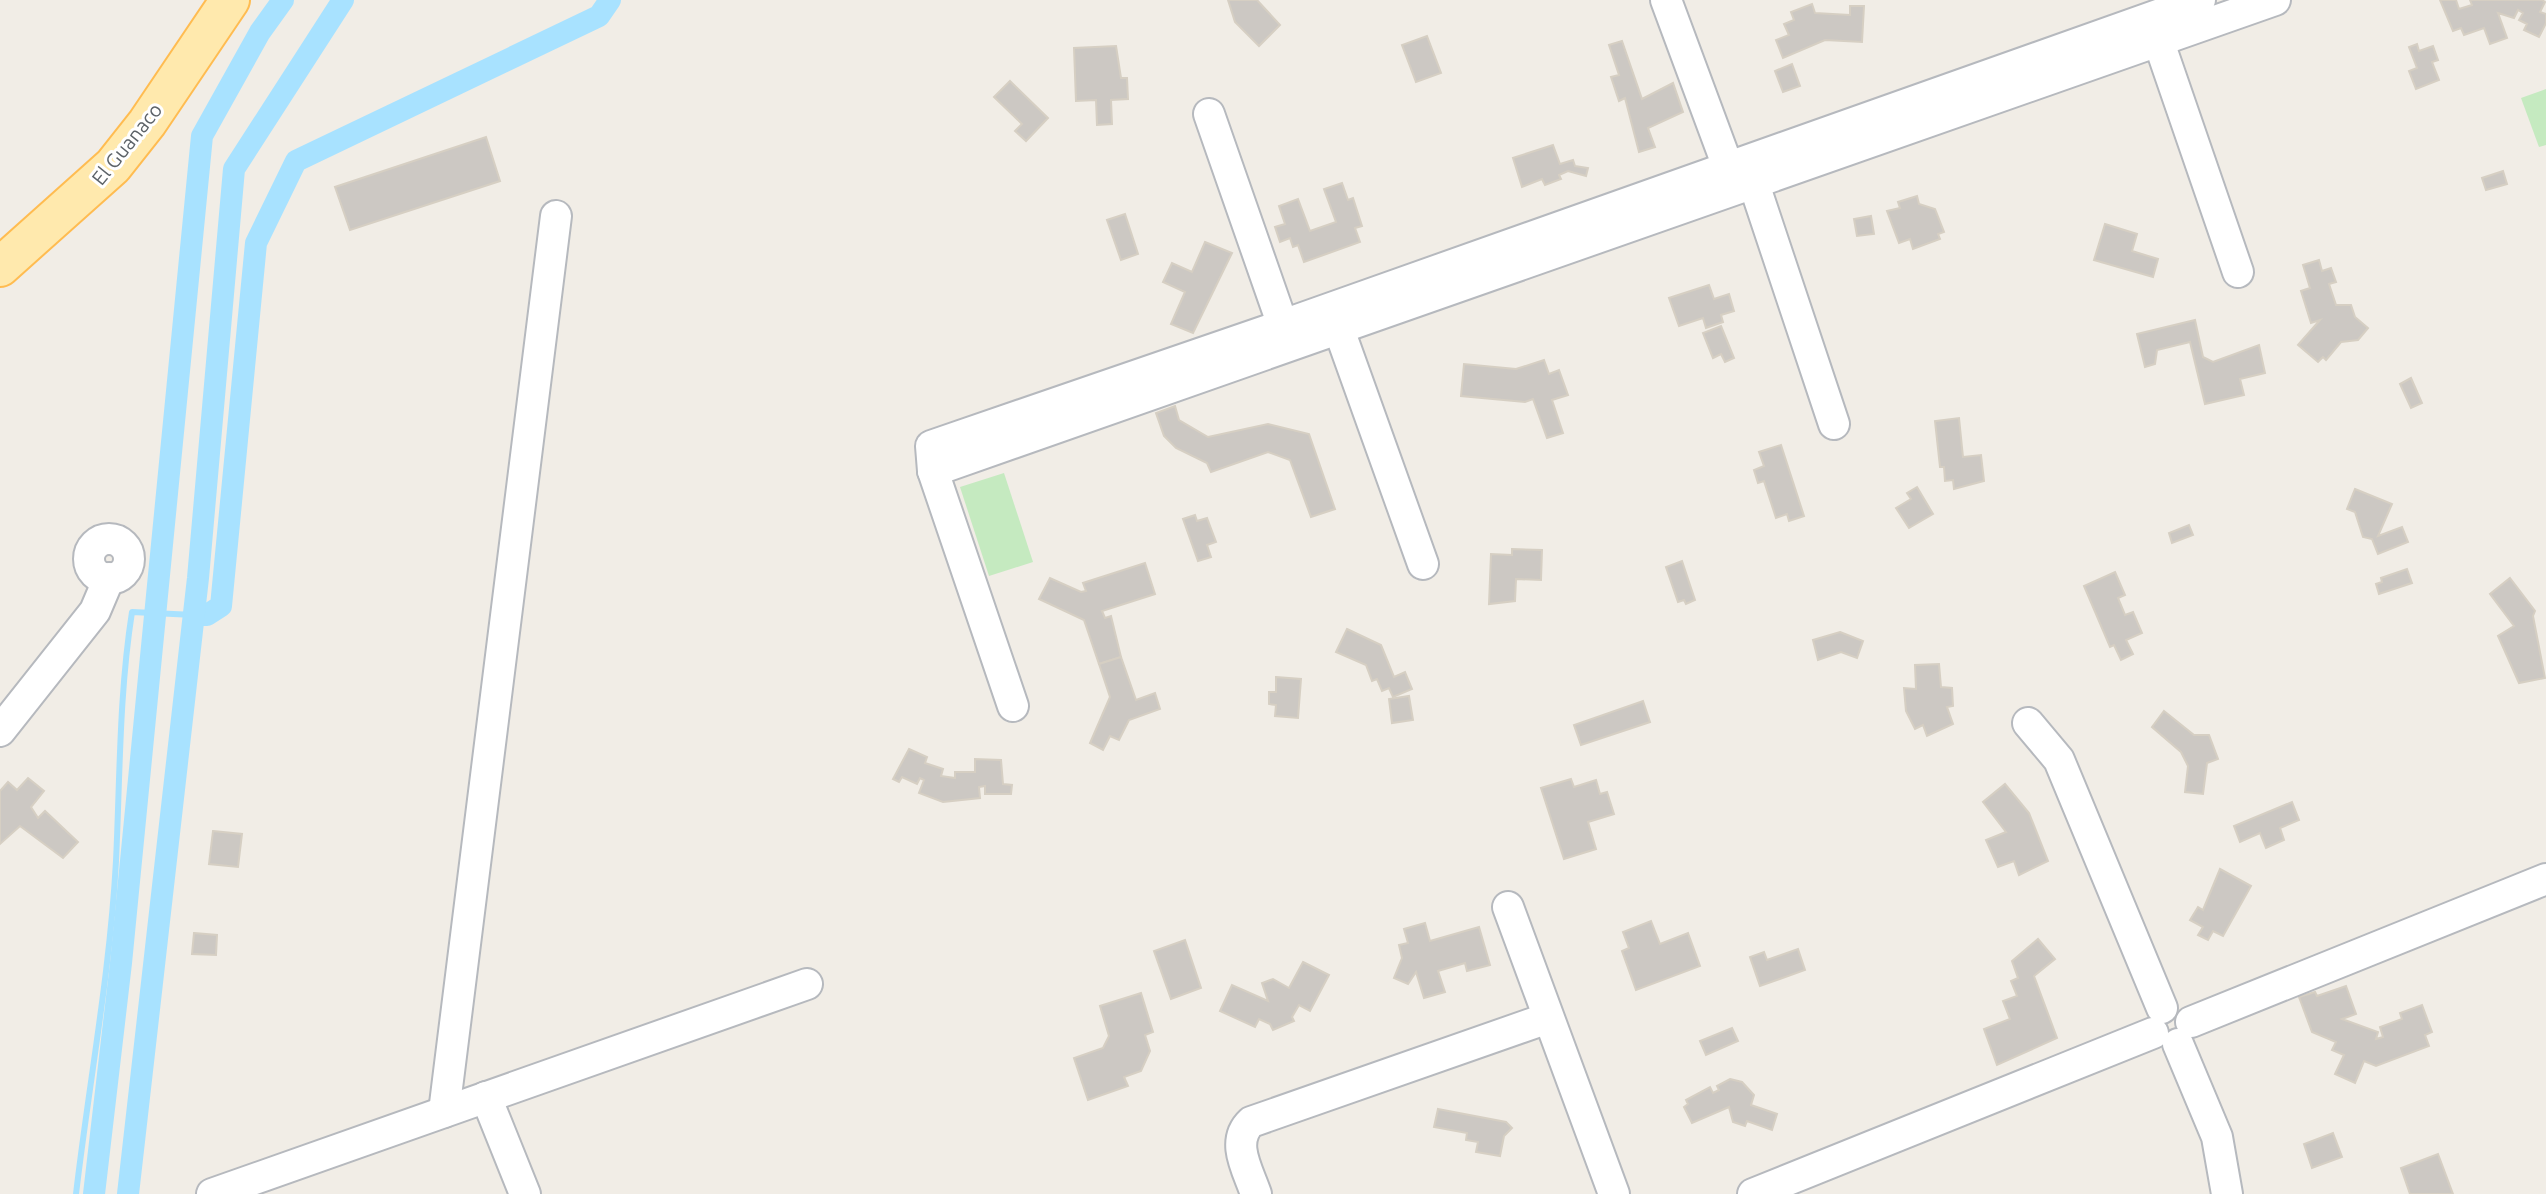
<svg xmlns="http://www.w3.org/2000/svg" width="2546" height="1194" font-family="Ubuntu,sans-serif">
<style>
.green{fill:#c5eac0}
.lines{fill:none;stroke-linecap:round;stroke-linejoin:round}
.stream{stroke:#a8e2ff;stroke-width:6}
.canal{stroke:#a8e2ff;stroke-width:22}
.building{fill:#ccc8c3;stroke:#d6cfc3;stroke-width:2}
.minor-casing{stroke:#b6b9be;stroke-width:34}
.major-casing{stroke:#ffbc51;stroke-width:42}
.minor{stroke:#fff;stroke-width:30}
.major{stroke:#ffe9ad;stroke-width:38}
.labels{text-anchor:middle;stroke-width:6;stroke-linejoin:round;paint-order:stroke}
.street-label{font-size:20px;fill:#5d6368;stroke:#fff}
</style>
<rect width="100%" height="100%" fill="#f1ede6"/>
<g class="green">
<path d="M2546,89V145L2539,147L2521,98Z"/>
<path d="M1004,473L1033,562L989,576L960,487Z"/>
</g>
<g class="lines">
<path class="stream" d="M76,1194C89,1083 110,973 116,861C120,778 119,695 132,612L194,615"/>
<g class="canal">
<path d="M194,615H207L221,606L256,243L296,161L599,16L610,0"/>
<path d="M94,1194L121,963L202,136L260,32L283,0"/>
<path d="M128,1194L198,578L234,169L343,0"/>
</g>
</g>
<g class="building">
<path d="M1228,0H1257L1280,25L1259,46L1235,22Z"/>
<path d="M2440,0H2456L2459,9L2472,5L2470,0H2542L2545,2L2540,12L2546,14V23L2539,37L2524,30L2527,24L2519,20L2523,13L2518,10L2514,18L2498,13L2507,38L2490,44L2484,28L2464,35L2461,28L2453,31Z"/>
<path d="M1812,4L1815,13L1850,15V6H1864L1862,42L1825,40L1783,58L1776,40L1789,35L1784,24L1794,20L1791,12Z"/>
<path d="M1427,36L1441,73L1416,82L1402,45Z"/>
<path d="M1622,41L1642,99L1673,83L1683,112L1648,128L1655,147L1639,152L1625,98L1619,101L1611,77L1619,75L1609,45Z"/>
<path d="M2417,44L2419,51L2433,46L2438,60L2432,62L2439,80L2416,89L2409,71L2417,68L2409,47Z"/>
<path d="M1116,46L1121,78H1127L1128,99L1111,100L1112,124L1097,125L1096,100L1076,101L1074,48Z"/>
<path d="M1792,64L1800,86L1783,92L1775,71Z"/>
<path d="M1010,81L1048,118L1026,141L1015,131L1022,124L994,97Z"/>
<path d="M486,137L500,181L350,230L335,187Z"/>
<path d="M1553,145L1560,164L1573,160L1575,166L1588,168L1586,176L1568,171L1559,175L1561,179L1545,185L1542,179L1522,187L1513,158Z"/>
<path d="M2503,171L2507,184L2486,190L2482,178Z"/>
<path d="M1342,183L1348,200L1353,198L1362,226L1355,228L1360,242L1304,262L1298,245L1293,247L1290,238L1280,242L1275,227L1285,224L1279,206L1298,199L1310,231L1336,222L1324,189Z"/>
<path d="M1917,196L1919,204L1935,209L1944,232L1938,234L1940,239L1913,249L1910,239L1899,243L1887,211L1900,208L1898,202Z"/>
<path d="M1125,214L1138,254L1121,260L1107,220Z"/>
<path d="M1871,216L1874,234L1857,236L1854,219Z"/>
<path d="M2105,224L2137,234L2132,251L2158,259L2153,277L2094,260Z"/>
<path d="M1205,242L1232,253L1193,333L1171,324L1185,292L1163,282L1172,263L1192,272Z"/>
<path d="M2319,260L2322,271L2331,268L2336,282L2329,284L2336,305H2351L2355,317L2368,328L2358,340L2341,342L2326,360L2323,357L2318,362L2298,345L2320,320L2311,323L2301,291L2310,288L2303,265Z"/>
<path d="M1709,285L1714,299L1729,294L1734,311L1721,315L1723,322L1706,328L1703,318L1679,326L1669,298Z"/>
<path d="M2195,320L2203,357L2213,362L2259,345L2265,373L2240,379L2244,395L2205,404L2190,342L2157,350L2155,364L2145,367L2137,334Z"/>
<path d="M1721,326L1734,358L1725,362L1721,354L1713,358L1703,333Z"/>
<path d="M1544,360L1549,374L1559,370L1568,395L1552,400L1563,433L1547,438L1533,399L1525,402L1461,396L1464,364L1516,369Z"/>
<path d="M2411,378L2422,403L2411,408L2400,384Z"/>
<path d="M1175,406L1179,420L1208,437L1268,424L1309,434L1335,509L1311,517L1290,460L1268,452L1211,472L1207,463L1176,448L1164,436L1156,413Z"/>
<path d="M1959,418L1963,457L1981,455L1984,481L1954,489L1953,480L1945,481L1944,467H1940L1935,421Z"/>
<path d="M1781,445L1804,516L1789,521L1787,514L1776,518L1764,481L1758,483L1754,470L1764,466L1759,452Z"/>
<path d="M1917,487L1933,514L1909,528L1896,508L1911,499L1907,493Z"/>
<path d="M2355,489L2392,504L2378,536L2402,527L2408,542L2378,554L2372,539L2363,537L2355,512L2347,509Z"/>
<path d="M1195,515L1197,521L1207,518L1216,542L1207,545L1211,557L1198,561L1183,519Z"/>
<path d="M2189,525L2193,535L2172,543L2169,533Z"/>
<path d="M1512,549L1542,550L1541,580L1516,579L1515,601L1489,604L1491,554L1512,555Z"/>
<path d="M1682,561L1695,600L1686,604L1684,600L1678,602L1666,567Z"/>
<path d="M1145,563L1155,594L1102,611L1105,618L1111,616L1121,657L1099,664L1084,620L1039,599L1050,578L1081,592L1086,591L1083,583Z"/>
<path d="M2407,569L2412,583L2379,594L2376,584L2382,582L2381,578Z"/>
<path d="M2115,572L2125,595L2118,598L2125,615L2133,612L2142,633L2126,640L2133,654L2121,660L2114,645L2110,647L2084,586Z"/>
<path d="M2510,578L2535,611L2533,616L2545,678L2519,683L2498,636L2514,626L2490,594Z"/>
<path d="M1347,629L1381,645L1394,677L1405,672L1412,689L1393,697L1389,688L1382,691L1377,679L1372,681L1366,665L1336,652Z"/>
<path d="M1840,632L1863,641L1857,658L1841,652L1818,660L1813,640Z"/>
<path d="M1121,657L1136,700L1155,693L1160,709L1129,720L1119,740L1110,736L1103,750L1090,743L1110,697L1099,664Z"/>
<path d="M1939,664L1941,687L1952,688L1953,706L1947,707L1953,724L1927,736L1923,725L1915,729L1906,711L1904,688L1916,689L1915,665Z"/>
<path d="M1276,677L1301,679L1298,718L1275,716L1276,705L1269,704V692H1276Z"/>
<path d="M1409,696L1413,720L1392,723L1389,699Z"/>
<path d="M1643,701L1650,722L1581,745L1574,725Z"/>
<path d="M2164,711L2194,735H2209L2218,759L2207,763L2203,794L2185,792L2188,766L2181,752L2152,727Z"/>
<path d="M909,749L927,757L925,763L943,769L941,776L955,778V772H975V759L1001,760L1003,784L1012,785L1011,794H985V786L979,787L980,798L943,802L919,793L924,780L920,778L917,784L902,777L899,782L893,779Z"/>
<path d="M28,778L44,791L31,807L38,818L45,811L78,842L63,858L20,826L0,844V791L8,782L17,790Z"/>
<path d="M1571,779L1574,787L1596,780L1600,794L1607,792L1614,814L1588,822L1596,849L1564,859L1541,788Z"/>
<path d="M2005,784L2029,813L2048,861L2019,875L2014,861L1998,867L1986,840L2006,832L1983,802Z"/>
<path d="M2292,802L2299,820L2280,828L2284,840L2266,848L2260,833L2240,842L2234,826Z"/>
<path d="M213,831L242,834L238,867L209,864Z"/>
<path d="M2220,869L2251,886L2223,936L2213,931L2208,940L2198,935L2203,927L2190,920L2198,907L2203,910Z"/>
<path d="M1651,921L1660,944L1688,933L1700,966L1636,990L1622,951L1629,948L1623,932Z"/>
<path d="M1425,923L1430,941L1479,927L1490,965L1467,971L1465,963L1438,971L1445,992L1424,998L1416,972L1408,984L1394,978L1402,958L1399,945L1408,943L1404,929Z"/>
<path d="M194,933L217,935L216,955L192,954Z"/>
<path d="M2038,939L2055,959L2034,976L2057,1038L1997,1065L1984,1029L2010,1019L2003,1001L2017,996L2011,981L2018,978L2012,961Z"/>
<path d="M1185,940L1201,988L1171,999L1154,951Z"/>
<path d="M1798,949L1805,970L1760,986L1750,957L1764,952L1767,960Z"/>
<path d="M1303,962L1329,975L1310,1011L1299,1005L1292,1017L1294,1021L1273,1030L1270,1024L1259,1019L1255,1027L1220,1011L1232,985L1268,1001L1262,983L1273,979L1289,988Z"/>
<path d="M2346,986L2356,1014L2342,1019L2378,1032L2376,1039L2383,1037L2380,1027L2402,1019L2400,1013L2422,1005L2432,1032L2425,1035L2429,1046L2376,1066L2364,1061L2355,1083L2335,1074L2344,1055L2332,1050L2336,1042L2312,1032L2299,997L2315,992L2317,996Z"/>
<path d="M1141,993L1153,1032L1145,1035L1150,1051L1141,1071L1124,1077L1128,1086L1088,1100L1074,1058L1103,1048L1109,1036L1100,1006Z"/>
<path d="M1732,1028L1738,1041L1706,1055L1700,1041Z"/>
<path d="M1730,1079L1742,1082L1754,1095L1751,1105L1777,1114L1772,1130L1747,1121L1745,1126L1733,1122L1729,1107L1692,1123L1684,1107L1688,1104L1686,1100L1710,1087L1713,1093L1719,1090L1717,1086Z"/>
<path d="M1438,1109L1506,1122L1512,1128L1504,1136L1500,1156L1476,1152L1478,1142L1466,1140L1467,1133L1434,1127Z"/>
<path d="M2333,1133L2342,1157L2312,1168L2304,1144Z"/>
<path d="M2438,1154L2453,1194H2410L2401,1168Z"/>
</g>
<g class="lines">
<g class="minor-casing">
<g id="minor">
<path d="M1666,0L1728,167"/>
<path d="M2152,22L2238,272"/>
<path d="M1209,114L1289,343"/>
<path d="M1748,166L1834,424"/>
<path d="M1332,310L1423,564"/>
<path d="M933,471L2275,0"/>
<circle cx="109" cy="559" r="20"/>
<path d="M1013,706L933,471L931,446L1283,325L2200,0"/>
<path d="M2028,723L2059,760L2162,1008"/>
<path d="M0,731L95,611L109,578"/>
<path d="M1508,907L1614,1194"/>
<path d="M2191,1022L2546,879"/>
<path d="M2178,1044L2217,1137L2227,1194"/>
<path d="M486,1097L525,1194"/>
<path d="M444,1112L556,216"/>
<path d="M212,1194L807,984"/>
<path d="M1256,1194C1248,1170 1230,1142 1251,1122L1548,1018"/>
<path d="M1753,1194L2153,1033"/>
</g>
</g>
<g class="major-casing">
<path id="major" d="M0,267L113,166L147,123L230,0"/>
</g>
<use href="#minor" class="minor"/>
<use href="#major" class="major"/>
</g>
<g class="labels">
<g class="street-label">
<text transform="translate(127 144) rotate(-51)" y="7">El Guanaco</text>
</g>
</g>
</svg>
